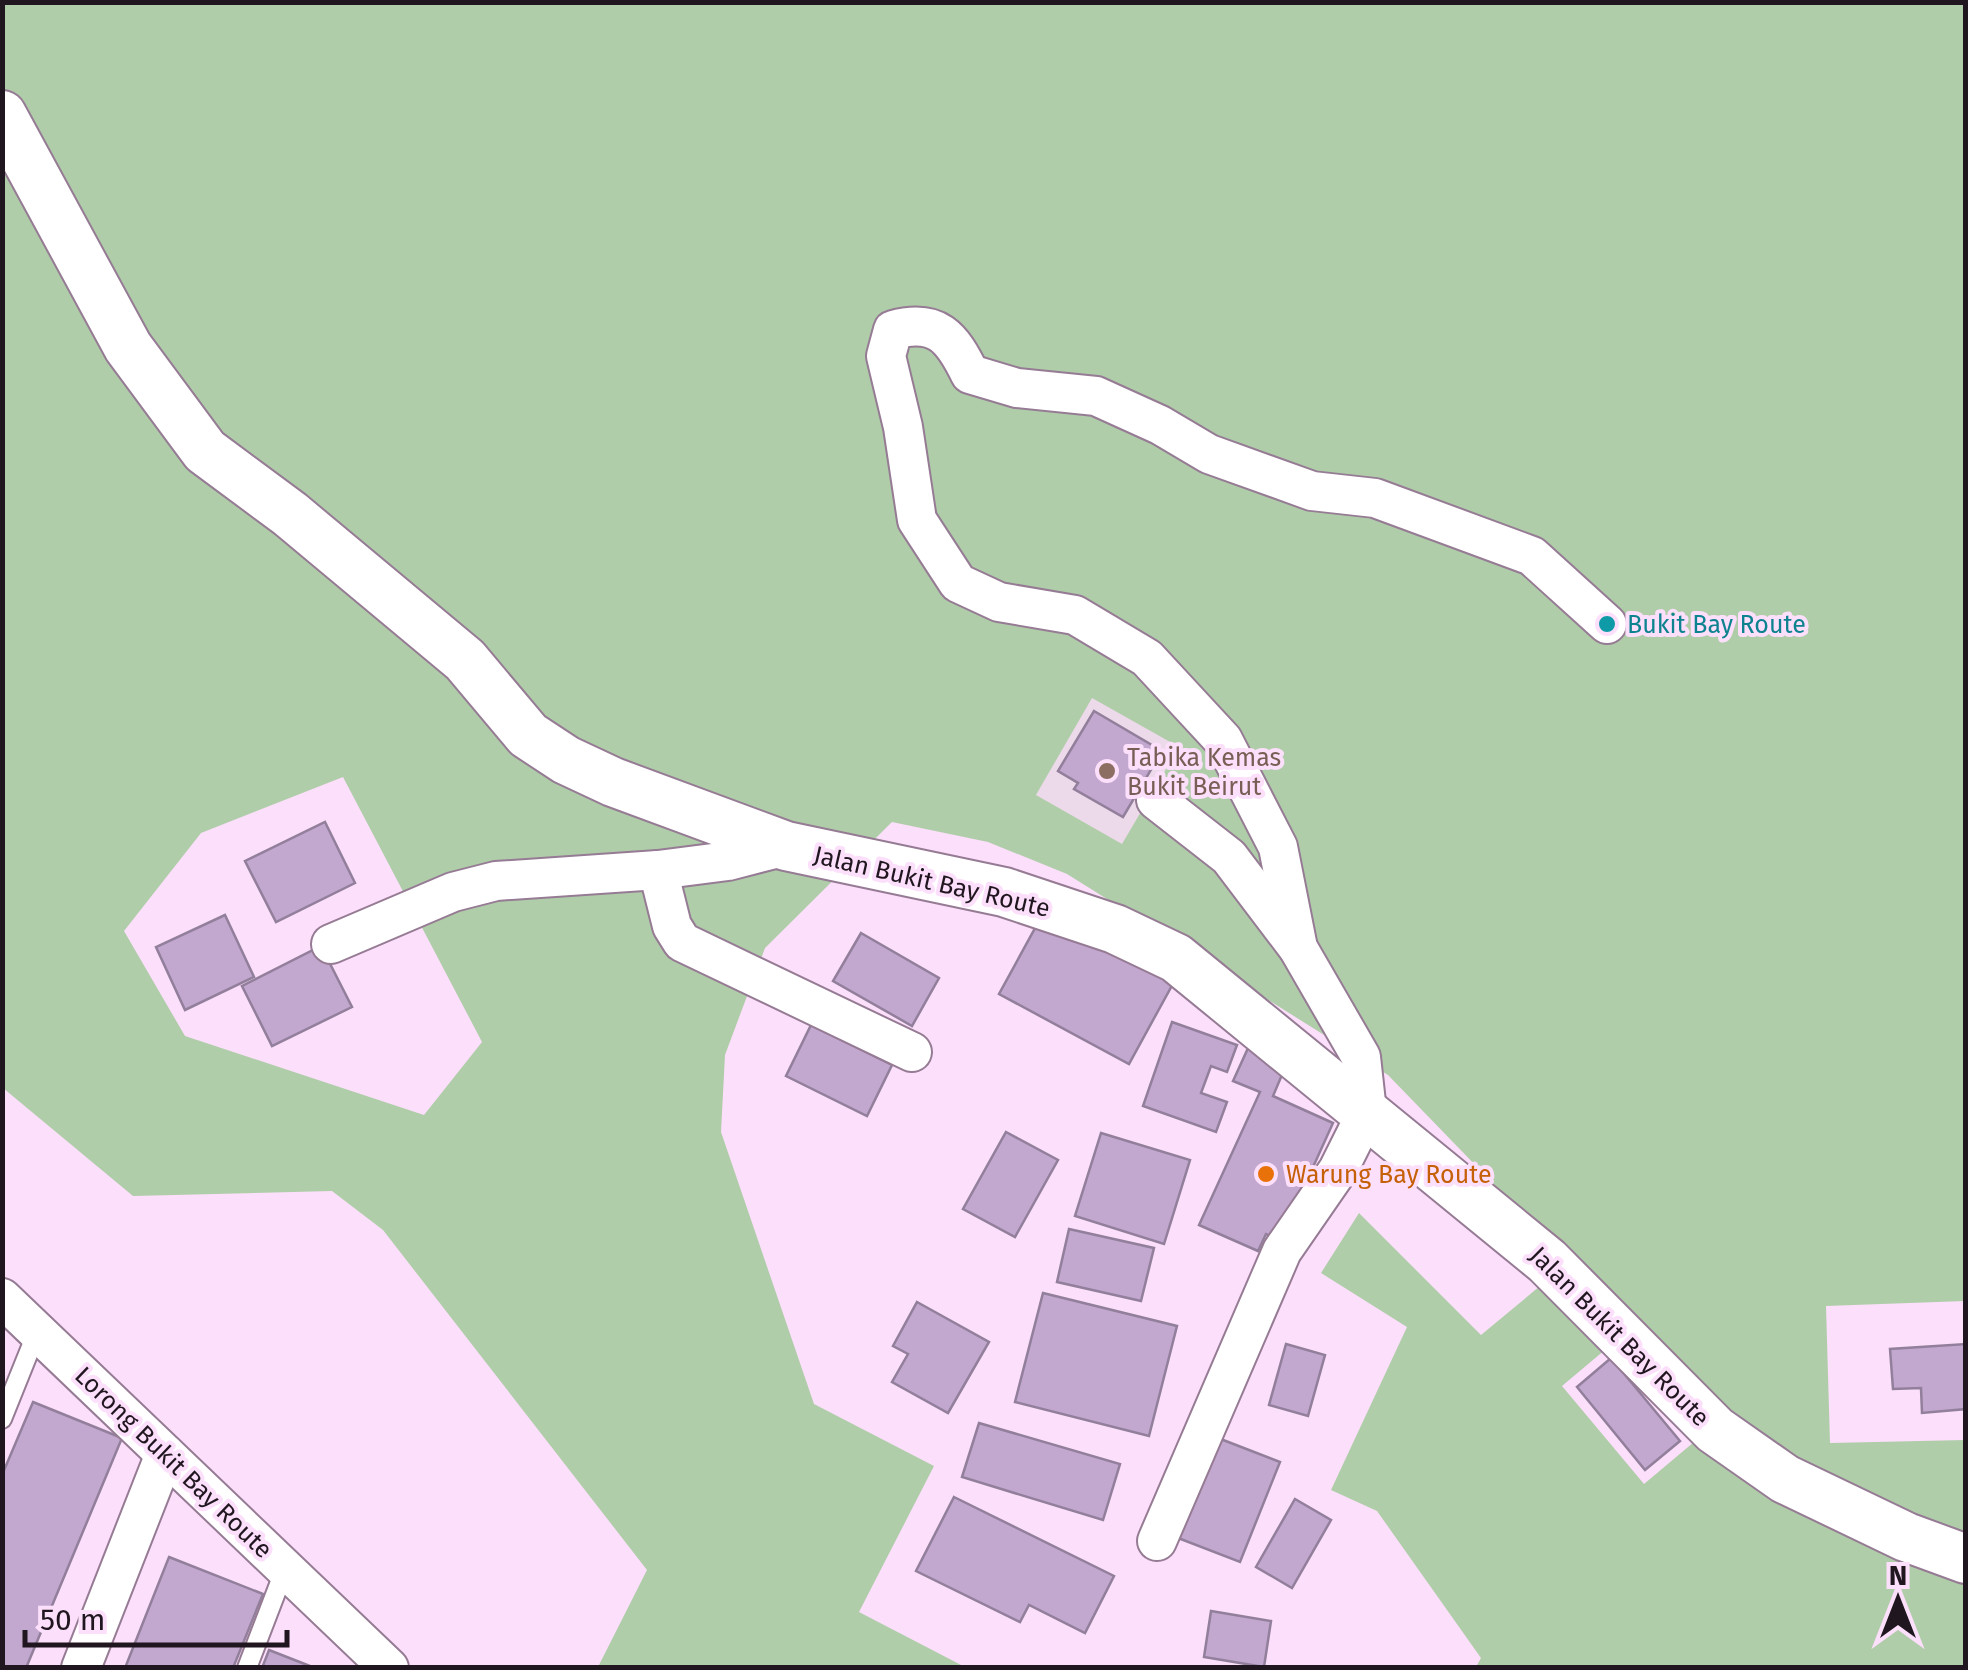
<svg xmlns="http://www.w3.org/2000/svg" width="1968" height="1670" font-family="'Fira Sans',sans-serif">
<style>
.education{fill:#ecd9e9}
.green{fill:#b0cdaa;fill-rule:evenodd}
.building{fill:#c2a7cf;stroke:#927f9b;stroke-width:2.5}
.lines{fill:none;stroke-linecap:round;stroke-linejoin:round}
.service-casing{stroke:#967b94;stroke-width:22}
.minor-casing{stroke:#967b94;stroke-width:42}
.tertiary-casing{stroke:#967b94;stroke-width:52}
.service{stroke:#fff;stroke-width:18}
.minor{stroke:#fff;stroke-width:38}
.tertiary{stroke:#fff;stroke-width:48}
.culture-dot{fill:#0f9aa8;stroke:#fcdffa;stroke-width:4}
.education-dot{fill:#8d6e63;stroke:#fcdffa;stroke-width:4}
.food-dot{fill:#e8710a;stroke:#fcdffa;stroke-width:4}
.labels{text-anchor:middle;stroke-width:8;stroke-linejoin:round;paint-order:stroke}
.culture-label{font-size:25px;fill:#0d838f;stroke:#fcdffa;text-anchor:start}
.education-label{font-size:25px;fill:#785e54;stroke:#fcdffa;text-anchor:start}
.street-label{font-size:25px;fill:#20161f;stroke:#fcdffa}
.food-label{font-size:25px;fill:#c56008;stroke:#fcdffa;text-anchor:start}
</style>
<rect width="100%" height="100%" fill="#fcdffa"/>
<path class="education" d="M1092,697L1179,747L1122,845L1036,795Z"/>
<path class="green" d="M2,3H1965V1301L1826,1306L1830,1443L1965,1440V1667H1476L1481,1658L1377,1511L1331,1490L1407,1327L1321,1273L1359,1213L1481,1335L1569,1262L1388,1075L1067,874L988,842L892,822L765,948L725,1055L721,1132L814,1404L934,1466L859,1612L965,1667H598L647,1570L383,1230L332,1191L133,1196L3,1088ZM1092,698L1179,747L1122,844L1036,795ZM343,777L482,1042L424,1115L185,1036L124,931L201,833ZM1612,1344L1694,1442L1644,1484L1562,1386Z"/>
<g class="building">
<path d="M1094,711L1162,751L1123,817L1074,789L1078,783L1058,771Z"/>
<path d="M325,822L355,883L276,922L245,861Z"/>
<path d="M1045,910L1175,980L1129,1064L999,994Z"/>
<path d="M225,915L254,977L185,1010L156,947Z"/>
<path d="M861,933L939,978L912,1026L833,981Z"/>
<path d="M321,946L352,1007L272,1046L242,986Z"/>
<path d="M1172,1022L1237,1045L1227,1072L1211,1066L1201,1093L1227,1102L1216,1132L1143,1106Z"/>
<path d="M811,1025L892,1065L867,1116L786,1076Z"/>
<path d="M1249,1046L1287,1063L1273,1096L1333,1123L1280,1240L1266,1234L1258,1251L1199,1225L1260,1092L1233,1081Z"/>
<path d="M1006,1132L1058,1160L1015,1237L963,1209Z"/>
<path d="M1101,1133L1190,1160L1164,1244L1075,1216Z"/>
<path d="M1069,1229L1154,1248L1141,1301L1057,1282Z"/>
<path d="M1043,1293L1177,1326L1149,1436L1015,1402Z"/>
<path d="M917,1302L989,1342L948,1413L892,1382L908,1354L893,1346Z"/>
<path d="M1286,1344L1325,1355L1308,1416L1269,1405Z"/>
<path d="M1966,1344V1409L1922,1413L1921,1388L1893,1389L1890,1349Z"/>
<path d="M1611,1358L1680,1441L1645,1470L1577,1387Z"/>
<path d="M33,1402L122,1438L26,1668H2V1475Z"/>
<path d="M979,1423L1120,1464L1103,1520L962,1477Z"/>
<path d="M1218,1438L1280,1462L1240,1562L1178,1538Z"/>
<path d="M954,1497L1114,1576L1085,1633L1029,1605L1020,1622L916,1571Z"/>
<path d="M1295,1499L1331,1520L1292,1588L1256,1567Z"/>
<path d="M169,1557L263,1594L233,1668H125Z"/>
<path d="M1211,1611L1271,1621L1264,1667L1204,1657Z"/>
<path d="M269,1650L315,1668H262Z"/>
</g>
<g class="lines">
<g class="service-casing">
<g id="service">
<path d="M2,1419L37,1332"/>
<path d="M247,1668L285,1569"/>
</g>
</g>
<g class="minor-casing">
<g id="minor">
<path d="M1156,800L1229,857L1298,948L1361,1057L1367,1112L1338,1170L1282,1251L1157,1541"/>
<path d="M658,870L672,926L682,942L912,1052"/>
<path d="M331,944L453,892L496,881L658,870L728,861L786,846"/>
<path d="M1298,948L1278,847L1223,740L1147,658L1075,615L999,602L958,583L917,520L903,427L886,356L893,330C937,318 952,337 970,374L1017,388L1096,396L1160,425L1209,454L1312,491L1375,498L1532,556L1607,624"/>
<path d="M2,1298L389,1668"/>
<path d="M81,1668L165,1454"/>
</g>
</g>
<g class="tertiary-casing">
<path id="tertiary" d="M2,115L128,347L205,451L290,514L465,660L528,735L566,760L613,782L786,846L1004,892L1115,929L1176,958L1547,1261L1715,1430L1785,1479L1906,1537L1966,1559"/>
</g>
<use href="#service" class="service"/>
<use href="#minor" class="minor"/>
<use href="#tertiary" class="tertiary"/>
</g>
<circle class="culture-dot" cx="1607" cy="624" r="10"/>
<circle class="education-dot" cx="1107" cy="771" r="10"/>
<circle class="food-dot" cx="1266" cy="1174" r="10"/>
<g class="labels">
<g class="culture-label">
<text x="1627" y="633">Bukit Bay Route</text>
</g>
<g class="education-label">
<text x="1127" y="766">Tabika Kemas<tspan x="1127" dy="29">Bukit Beirut</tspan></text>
</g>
<g class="street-label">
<text transform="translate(932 881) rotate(13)" y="9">Jalan Bukit Bay Route</text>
<text transform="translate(1620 1336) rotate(45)" y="9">Jalan Bukit Bay Route</text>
<text transform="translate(174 1462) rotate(44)" y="9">Lorong Bukit Bay Route</text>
</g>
<g class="food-label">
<text x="1286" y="1183">Warung Bay Route</text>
</g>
</g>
<rect width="1968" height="1670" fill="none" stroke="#20161f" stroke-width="10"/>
<g transform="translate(1898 1600)" stroke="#fcdffa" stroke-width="8" paint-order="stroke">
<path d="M0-8L18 38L0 25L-18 38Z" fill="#20161f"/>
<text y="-15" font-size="28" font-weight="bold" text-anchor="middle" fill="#20161f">N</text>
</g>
<path d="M25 1630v15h262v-15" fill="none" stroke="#20161f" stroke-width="5"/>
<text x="40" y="1630" font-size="30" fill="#20161f" stroke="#fcdffa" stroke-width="8" paint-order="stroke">50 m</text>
</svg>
